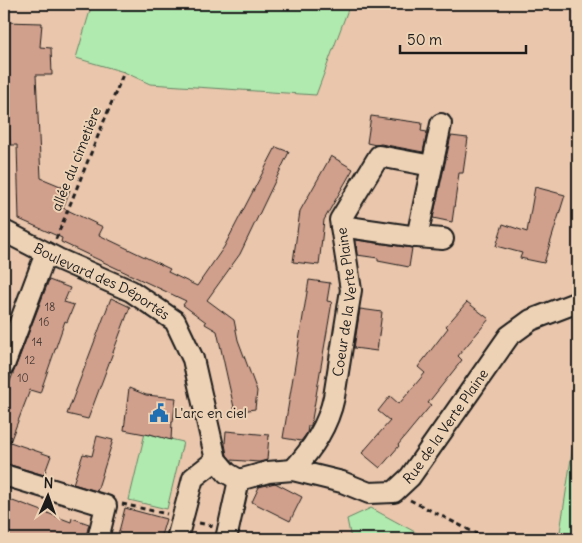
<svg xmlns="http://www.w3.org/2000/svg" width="582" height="543" font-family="Delius,sans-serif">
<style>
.green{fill:#b0eaae;stroke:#668365}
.building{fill:#d1a08c;stroke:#1c1c1c}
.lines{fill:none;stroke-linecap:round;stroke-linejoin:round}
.street-casing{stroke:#1c1c1c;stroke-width:24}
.path{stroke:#1c1c1c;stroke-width:3;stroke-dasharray:5 4;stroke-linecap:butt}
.street{stroke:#eed2b5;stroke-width:20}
.labels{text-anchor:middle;stroke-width:4;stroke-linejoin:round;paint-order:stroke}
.number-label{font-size:11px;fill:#493d38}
.street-label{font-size:14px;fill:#1c1c1c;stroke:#eed2b5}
.poi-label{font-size:14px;fill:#1c1c1c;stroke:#eed2b5;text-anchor:start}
</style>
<rect width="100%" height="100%" fill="#eac6ac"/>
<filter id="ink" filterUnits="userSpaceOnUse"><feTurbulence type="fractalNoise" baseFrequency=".02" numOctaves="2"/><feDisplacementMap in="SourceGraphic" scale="10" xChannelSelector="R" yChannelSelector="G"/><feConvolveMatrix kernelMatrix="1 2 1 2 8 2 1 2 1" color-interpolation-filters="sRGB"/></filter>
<g filter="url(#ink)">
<g class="green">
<path d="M92,4H350L316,95L150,84L124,72L76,58Z"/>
<path d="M578,412V539H559Z"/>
<path d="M145,433L183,442L167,509L129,500Z"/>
<path d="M371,508L415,532L426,539H351L347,519Z"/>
</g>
<g class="building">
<path d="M4,22L42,23L40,47L51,48L52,75H36L41,178L70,190L63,208L103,227L99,235L170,269L168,272L197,286L224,247L276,147L289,152L240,254L207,300L234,320L238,340L257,391L255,409L235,412L217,331L205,324L206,322L183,305L186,301L61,242L62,238L19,219L17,145H10L6,75H4Z"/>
<path d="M371,116L422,123L421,131L427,132L423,152L381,144L376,145L367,143Z"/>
<path d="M451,136L468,138L463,173H459L452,222L433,218Z"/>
<path d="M331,156L353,169L324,220L319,265L293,262L300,211Z"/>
<path d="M535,187L565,195L544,263L520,258L522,253L496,246L503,224L527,232Z"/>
<path d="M356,240L412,248L409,267L378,261V258L357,255Z"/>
<path d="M49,280L70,288L64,302L74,305L67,322L65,321L40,393L30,390L10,442L51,456L44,475L4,463V397Z"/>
<path d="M309,280L330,283L327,301L332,302L311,425V426H308L307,433L301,441L283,438Z"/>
<path d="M111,298L130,307L88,419L67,414Z"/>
<path d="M467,302L489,319L458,356L462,360L428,403L431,405L398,445L399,446L380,468L362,453L390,421L378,411L390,396L399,404L425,373L418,367L448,328L446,326Z"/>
<path d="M360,309L382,312L377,351L354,348Z"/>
<path d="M129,388L146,395L176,398L173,422H172L171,440L150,434V435L124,430Z"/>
<path d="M226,431L269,435L267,460L259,462L231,460L227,455L225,444Z"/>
<path d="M97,436L113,440L97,491L73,484L83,454L92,456Z"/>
<path d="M275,483L302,497L290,521L252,502L259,487Z"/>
<path d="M7,499L21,504V503L71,522L72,518L89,524L86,536L80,539H4V509Z"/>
<path d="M125,508L166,519L160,539H117Z"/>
</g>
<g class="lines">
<g class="street-casing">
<g id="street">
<path d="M341,226L417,237L443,239"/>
<path id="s1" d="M4,231L58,259L131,291L175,321L193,359L216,460L227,473L239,480L268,472L293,470L342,482L369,493L394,492L410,477L509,336L531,320L578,302"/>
<path d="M417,237L441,124"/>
<path d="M4,365L46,253"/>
<path id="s2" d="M293,470C313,448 328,426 334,397L351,290L340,220L379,156L432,166"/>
<path d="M4,475L106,506L98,539"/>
<path d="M177,539L193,478L216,460"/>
<path d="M226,539L239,480"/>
</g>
</g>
<g class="path">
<path d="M56,239L124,72"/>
<path d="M410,500L485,538V539"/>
<path d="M122,504L167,514"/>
<path d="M199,523L213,526"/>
</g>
<use href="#street" class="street"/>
</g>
</g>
<defs>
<g id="civic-bare" transform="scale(1.5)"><path d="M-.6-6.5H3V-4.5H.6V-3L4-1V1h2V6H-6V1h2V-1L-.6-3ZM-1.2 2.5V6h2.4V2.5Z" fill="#1f6fb2" stroke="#eed2b5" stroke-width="2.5" paint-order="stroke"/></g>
</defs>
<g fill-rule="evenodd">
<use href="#civic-bare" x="159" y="413"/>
</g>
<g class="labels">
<g class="number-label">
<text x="50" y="311">18</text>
<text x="44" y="326">16</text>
<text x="37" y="346">14</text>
<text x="30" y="364">12</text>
<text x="23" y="382">10</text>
</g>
<g class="street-label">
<text transform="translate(76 159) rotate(-68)" y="5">allée du cimetière</text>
<text dy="5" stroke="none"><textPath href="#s1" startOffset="110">Boulevard des Déportés</textPath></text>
<text dy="5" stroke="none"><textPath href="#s2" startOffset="181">Coeur de la Verte Plaine</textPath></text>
<text dy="5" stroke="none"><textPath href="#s1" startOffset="614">Rue de la Verte Plaine</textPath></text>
</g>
<g class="poi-label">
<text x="174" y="418">L'arc en ciel</text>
</g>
</g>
<rect width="582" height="543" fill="none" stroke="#eed2b5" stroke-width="20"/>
<rect x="10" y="10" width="562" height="523" fill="none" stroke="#1c1c1c" stroke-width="2" filter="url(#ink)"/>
<g transform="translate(48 496) rotate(2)" stroke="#eed2b5" stroke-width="4" paint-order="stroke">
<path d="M0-4L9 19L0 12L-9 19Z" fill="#1c1c1c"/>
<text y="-8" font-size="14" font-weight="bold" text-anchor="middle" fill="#1c1c1c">N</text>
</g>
<path d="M400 45v8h126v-8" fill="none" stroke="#1c1c1c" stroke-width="2.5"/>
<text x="407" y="45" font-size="15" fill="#1c1c1c" stroke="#eed2b5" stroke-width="4" paint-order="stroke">50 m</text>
</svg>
